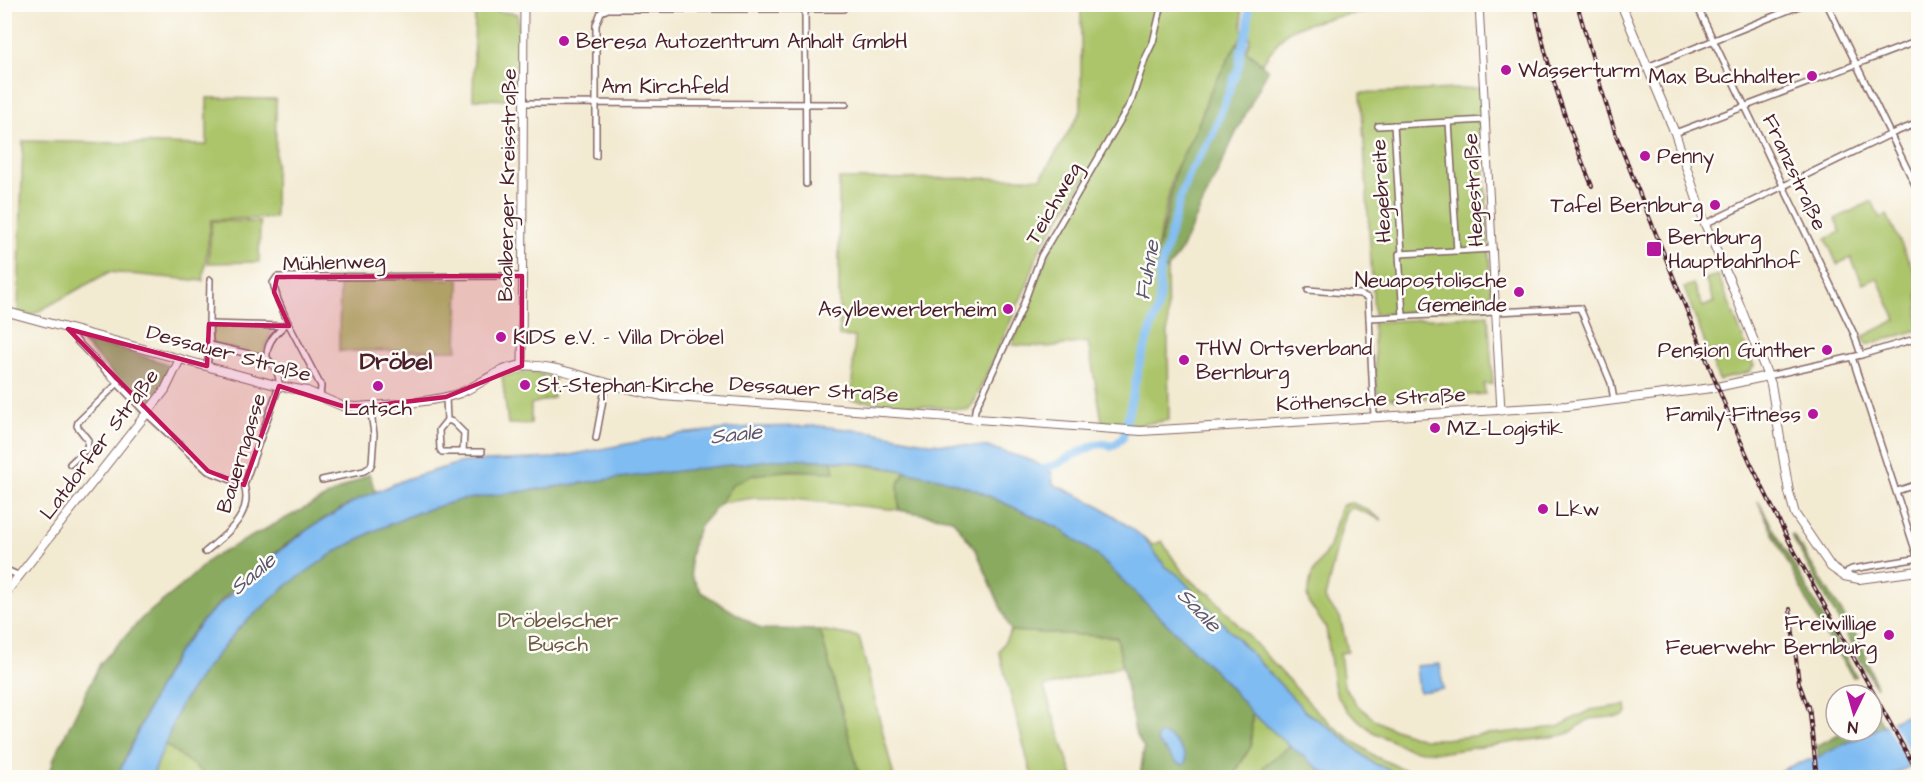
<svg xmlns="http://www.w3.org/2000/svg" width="1923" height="782" font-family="'Architects Daughter',sans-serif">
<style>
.green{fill:#acc56b;stroke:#7b724b;stroke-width:1.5}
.forest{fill:#89aa5f;stroke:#6a6445;stroke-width:1.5}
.water{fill:#7fbcf2;stroke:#646e8e;stroke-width:1.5}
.pier{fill:#f3ead2}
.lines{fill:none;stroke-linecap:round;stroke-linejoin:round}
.river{stroke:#7fbcf2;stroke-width:8}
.minor-casing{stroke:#856665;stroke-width:8}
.tertiary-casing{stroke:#856665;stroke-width:9}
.secondary-casing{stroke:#856665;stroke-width:10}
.minor{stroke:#fff;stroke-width:5}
.tertiary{stroke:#fff;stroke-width:7}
.secondary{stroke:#fff;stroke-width:8}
.rail-casing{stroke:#4a1f2b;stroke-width:4}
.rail{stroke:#fdfcf7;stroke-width:1.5;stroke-dasharray:4.5;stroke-linecap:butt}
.marked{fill:#c2185b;fill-opacity:0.2;stroke:#c2185b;stroke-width:4.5;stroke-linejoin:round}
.poi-dot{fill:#b5179e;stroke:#fdfcf7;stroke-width:2}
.labels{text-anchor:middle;stroke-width:5;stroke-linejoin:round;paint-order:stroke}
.poi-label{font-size:21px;fill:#4a1f2b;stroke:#fdfcf7;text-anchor:start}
.street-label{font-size:21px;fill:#4a1f2b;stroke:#fdfcf7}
.park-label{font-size:21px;fill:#6c5941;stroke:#fdfcf7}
.water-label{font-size:22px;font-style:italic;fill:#5d5671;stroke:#fdfcf7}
.quarter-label{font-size:24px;font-weight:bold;fill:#4a1f2b;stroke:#fdfcf7}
</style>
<rect width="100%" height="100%" fill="#fdfcf7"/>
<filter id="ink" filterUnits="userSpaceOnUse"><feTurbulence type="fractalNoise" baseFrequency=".0167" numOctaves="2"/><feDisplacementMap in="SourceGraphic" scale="12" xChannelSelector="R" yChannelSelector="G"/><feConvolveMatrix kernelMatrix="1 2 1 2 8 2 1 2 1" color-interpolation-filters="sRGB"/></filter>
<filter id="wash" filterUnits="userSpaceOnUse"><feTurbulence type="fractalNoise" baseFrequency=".008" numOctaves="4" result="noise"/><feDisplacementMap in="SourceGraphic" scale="24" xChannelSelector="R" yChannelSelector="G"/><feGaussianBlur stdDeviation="1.35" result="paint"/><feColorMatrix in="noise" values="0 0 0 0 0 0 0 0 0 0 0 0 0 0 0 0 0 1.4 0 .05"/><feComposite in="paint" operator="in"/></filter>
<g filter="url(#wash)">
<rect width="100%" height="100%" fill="#f3ead2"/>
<g class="green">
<path d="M1081,5H1241L1243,34L1209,94L1198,125L1173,175L1154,263L1167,270L1169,420L1138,425L1102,421L1088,342L1047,347L1012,345L1047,256L1091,177L1085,179L1040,248L1027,285L974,402L968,410L851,400L855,337L839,336V179L1041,178L1081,111Z"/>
<path d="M1247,5V4L1411,5C1385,9 1302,19 1285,34C1277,43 1269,54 1262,63L1246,50L1250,41Z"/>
<path d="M475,9L518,14L519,100L473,99Z"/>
<path d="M1480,88L1492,307L1374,314L1361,93Z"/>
<path d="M207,98L276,99L275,218L211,220L203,281L109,272L32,315L18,313L23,141L207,145Z"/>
<path d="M1872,201L1880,218L1887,215L1918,279V330L1866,345L1862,337L1896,320L1877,278L1863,284L1851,258L1837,264L1826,239L1841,232L1835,219Z"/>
<path d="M212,221L260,222L259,262L208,263Z"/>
<path d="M1718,275L1754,366L1749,372L1719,380L1684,288L1693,284L1703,307L1714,302L1705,279Z"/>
<path d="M340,278L459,279L457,350L339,351Z"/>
<path d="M1488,315L1493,384H1484L1485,394L1394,400V398L1385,399L1384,393H1377L1373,325L1375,322Z"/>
<path d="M214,326L273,328L264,351V356L215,344C211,338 209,331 214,326Z"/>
<path d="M530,372L555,377L553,398L531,404V424H508L502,376Z"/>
<path d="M831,460L906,471L898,485L899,510L782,498H754L720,503C724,498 728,488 733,484C756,467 808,471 835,472Z"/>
<path d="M1352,503L1366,509L1382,520L1354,508L1349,509L1345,513L1325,598L1328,605L1340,617L1348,652L1340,653L1344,686L1356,704L1375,720L1386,726L1423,739H1444L1558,727L1590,710L1626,705L1627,713L1623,716L1589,719L1571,732L1564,735L1445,752L1422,751L1407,748L1373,732L1348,711L1337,696L1334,685L1326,628L1310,605L1307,596L1312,574L1329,547L1341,507L1344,504Z"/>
<path d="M1143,537L1153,545L1162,541C1172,558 1191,587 1210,594L1315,709L1333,726L1376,757L1421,777H1405L1373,763L1336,732L1306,712L1178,575L1165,566Z"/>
<path d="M820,630L859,637L894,777H860Z"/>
<path d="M1011,631L1117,637L1123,666L1044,687L1073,777H1032L999,651Z"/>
<path d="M1252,713L1290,746L1265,765L1257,777L1232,778L1251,746Z"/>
<path d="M165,744L210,777L152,778Z"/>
</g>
<g class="forest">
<path d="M1237,43L1268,70L1236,133L1180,252L1167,270L1154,263L1166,218L1176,169L1198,125L1209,94Z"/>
<path d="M76,335L165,363L168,366V371L164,383L146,409Z"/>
<path d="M780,459L831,460L835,472L790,470L754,475L733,484L720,503L700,526L694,539L690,558L691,575L701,592L761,629L820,630L860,777L210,778L165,744L180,706L203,672L238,629L286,586L335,552L374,531L419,512L460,500L610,479Z"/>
<path d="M906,471L939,478L976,490L1059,528L1099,557L1224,680L1252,713L1251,746L1232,777H1140L1144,748L1135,732L1117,637L1011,631L976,550L952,519L899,510L898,485Z"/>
<path d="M369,474L376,492C307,520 222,590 179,650C173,659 168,669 163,678C146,710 132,744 117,777L44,778L52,767L54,758L100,664L142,618L185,583L211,558Z"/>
<path d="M1758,501L1856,676L1853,677L1822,630L1774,536Z"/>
<path d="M1791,535H1793L1863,646L1876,688Z"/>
<path d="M1876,713L1890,738L1818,757L1817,746L1844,731H1872V715Z"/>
<path d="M1290,746L1321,770L1334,777L1257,778L1265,765Z"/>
</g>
<g class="water">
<path d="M819,426L872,432L930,443L988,447L1033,461L1052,473L1053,484L1100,506L1143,537L1165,566L1178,575L1306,712L1336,732L1373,763L1405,777H1334L1321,770L1290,746L1252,713L1224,680L1099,557L1059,528L976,490L939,478L884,467L831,460L780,459L610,479L460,500L419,512L374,531L335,552L286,586L238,629L203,672L180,706L152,777H117L156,692L178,652L205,618L266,561L310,528L357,500L406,479L463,462L555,458L678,434L752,427Z"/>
<path d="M1440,664L1443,689L1419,692L1416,666Z"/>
<path d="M1918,709V762L1889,777L1769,778L1789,767L1818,757Z"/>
<path d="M1161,734C1172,735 1187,752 1186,763L1183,765L1176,762L1157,742V737Z"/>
</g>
<path class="pier" d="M1891,720L1917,766L1911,769L1885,723Z"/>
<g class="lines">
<path class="river" d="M1037,476L1042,469L1058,464L1071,456L1095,445L1103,444L1113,446L1123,438L1140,362L1158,308L1160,291L1159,275L1182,192L1191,170L1212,136L1239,66L1241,51L1248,28L1249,4"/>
</g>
</g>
<g filter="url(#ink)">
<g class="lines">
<g class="minor-casing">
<g id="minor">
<path d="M1696,4L1854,334L1861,355"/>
<path d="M1827,4L1918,191"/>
<path d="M805,9L806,184"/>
<path d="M1647,67L1804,4"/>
<path d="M524,103L846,104"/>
<path d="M1449,122L1457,251"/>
<path d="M1394,125L1402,254"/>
<path d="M1378,126L1486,120"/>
<path d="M1675,133L1918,41"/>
<path d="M596,156V25L601,12L608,9H843"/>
<path d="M1705,224L1891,134L1918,123"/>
<path d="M1308,290L1360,294L1368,298L1374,416"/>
<path d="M1403,316L1399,254L1493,249"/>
<path d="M1369,318L1580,308L1611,383L1614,400"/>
<path d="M209,324L210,280"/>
<path d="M284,326C274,335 266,344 267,358L210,345L209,324L284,326L288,323"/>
<path d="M68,329L77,341L147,414L208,471L244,485"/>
<path d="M207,366L210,345"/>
<path d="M1768,376L1861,355L1918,338"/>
<path d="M320,396L321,386L288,323L278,300L273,283L277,277L522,276"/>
<path d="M446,397L447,420L439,430L440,449L442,452H482"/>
<path d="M974,419L975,410L1021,311L1041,256L1131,102L1145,59L1153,42L1162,4"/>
<path d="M447,420L453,422L464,433L463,451"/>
<path d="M596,438L606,383"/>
<path d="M70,464L87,448L88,440L77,426L78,422L118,383"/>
<path d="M322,480L364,471L370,467L372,463L374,434L370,406"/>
<path d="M1897,491L1918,484"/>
<path d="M205,552C225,535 254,515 244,485L279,386C280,374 275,367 267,358"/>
<path d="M4,569L20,576"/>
<path d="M1844,576L1848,571L1852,569L1914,559L1917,556L1852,357"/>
</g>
</g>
<g class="tertiary-casing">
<g id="tertiary">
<path d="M1479,4L1501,411"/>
<path d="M522,366L524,4"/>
</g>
</g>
<g class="secondary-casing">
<g id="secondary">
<path d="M1621,4L1675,133L1705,224L1732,286L1771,384L1789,492L1795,514L1831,567L1844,576L1859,579L1918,571"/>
<path d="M4,311L279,386L307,391L342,406L356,407C385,405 433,403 460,393C480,385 497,369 518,366C548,363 576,375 604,382C623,388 643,392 662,396L1141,431L1567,406L1712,388L1768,376"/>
<path d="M4,595L165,390L180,359"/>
</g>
</g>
<use href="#minor" class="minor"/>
<use href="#tertiary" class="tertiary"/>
<use href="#secondary" class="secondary"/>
<g class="rail-casing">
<g id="rail">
<path d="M1535,4C1546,68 1568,127 1592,186"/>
<path d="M1577,4L1602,91L1616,135L1727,410L1750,462L1792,547L1918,773"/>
<path d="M1790,609L1799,683L1810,713"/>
<path d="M1809,706L1817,778"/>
</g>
</g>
<use href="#rail" class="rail"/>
</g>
</g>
<path class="marked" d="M522,276V366L446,397L370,406H342L279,386L244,485L208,471L68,329L207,366L209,324L289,326L274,292L277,277Z"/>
<g class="poi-dot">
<circle cx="564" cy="41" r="6"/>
<circle cx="1506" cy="70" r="6"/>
<circle cx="1812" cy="76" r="6"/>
<circle cx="1645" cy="156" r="6"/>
<circle cx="1715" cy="205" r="6"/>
<rect x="1646" y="241" width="16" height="16" rx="3"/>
<circle cx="1519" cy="292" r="6"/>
<circle cx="1008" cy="309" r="6"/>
<circle cx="501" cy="337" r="6"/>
<circle cx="1827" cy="350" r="6"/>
<circle cx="1184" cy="360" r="6"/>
<circle cx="525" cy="385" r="6"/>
<circle cx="378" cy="386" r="6"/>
<circle cx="1813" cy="414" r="6"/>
<circle cx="1435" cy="428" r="6"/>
<circle cx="1543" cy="509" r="6"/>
<circle cx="1889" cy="635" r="6"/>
</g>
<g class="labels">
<g class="poi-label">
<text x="576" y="48">Beresa Autozentrum Anhalt GmbH</text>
<text x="1518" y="77">Wasserturm</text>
<text x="1800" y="83" text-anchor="end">Max Buchhalter</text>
<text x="1657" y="163">Penny</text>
<text x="1703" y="212" text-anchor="end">Tafel Bernburg</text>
<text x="1668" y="244">Bernburg<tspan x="1668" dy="24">Hauptbahnhof</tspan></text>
<text x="1507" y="287" text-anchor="end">Neuapostolische<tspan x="1507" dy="24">Gemeinde</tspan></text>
<text x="996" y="316" text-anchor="end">Asylbewerberheim</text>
<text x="513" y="344">KIDS e.V. - Villa Dröbel</text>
<text x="1196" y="355">THW Ortsverband<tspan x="1196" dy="24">Bernburg</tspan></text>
<text x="1815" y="357" text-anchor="end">Pension Günther</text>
<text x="537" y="392">St.-Stephan-Kirche</text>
<text x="378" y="415" text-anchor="middle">Latsch</text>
<text x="1801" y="421" text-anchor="end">Family-Fitness</text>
<text x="1447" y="435">MZ-Logistik</text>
<text x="1555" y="516">Lkw</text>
<text x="1877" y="630" text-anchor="end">Freiwillige<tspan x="1877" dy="24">Feuerwehr Bernburg</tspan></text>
</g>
<g class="street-label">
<text x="665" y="93">Am Kirchfeld</text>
<text transform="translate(1795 172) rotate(65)" y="7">Franzstraße</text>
<text transform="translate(507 185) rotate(-89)" y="7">Baalberger Kreisstraße</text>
<text transform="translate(1473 190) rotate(-93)" y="7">Hegestraße</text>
<text transform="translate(1381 191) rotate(-93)" y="7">Hegebreite</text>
<text transform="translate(1053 203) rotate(-60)" y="7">Teichweg</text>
<text transform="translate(334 262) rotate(-2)" y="7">Mühlenweg</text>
<text transform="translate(229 353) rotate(15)" y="7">Dessauer Straße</text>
<text transform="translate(814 389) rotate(4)" y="7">Dessauer Straße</text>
<text transform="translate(1371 399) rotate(-3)" y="7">Köthensche Straße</text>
<text transform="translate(99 444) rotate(-53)" y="7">Latdorfer Straße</text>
<text transform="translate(241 453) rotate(-73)" y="7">Bauerngasse</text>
</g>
<g class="park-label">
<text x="558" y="627">Dröbelscher<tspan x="558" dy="24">Busch</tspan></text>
</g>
<g class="water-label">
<text transform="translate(1146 270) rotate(-80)" y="8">Fuhne</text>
<text transform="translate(736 433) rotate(-6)" y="8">Saale</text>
<text transform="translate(252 573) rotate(-40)" y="8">Saale</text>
<text transform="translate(1200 609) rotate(46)" y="8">Saale</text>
</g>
<g class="quarter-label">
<text x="396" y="369">Dröbel</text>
</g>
</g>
<rect width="1923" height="782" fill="none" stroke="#fdfcf7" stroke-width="24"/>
<g transform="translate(1854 713) rotate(185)"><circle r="28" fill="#fdfcf7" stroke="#b5a4a5" stroke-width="1.5"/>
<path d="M0-4.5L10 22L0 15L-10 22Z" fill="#b5179e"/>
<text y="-9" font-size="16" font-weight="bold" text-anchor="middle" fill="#4a1f2b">N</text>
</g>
</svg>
